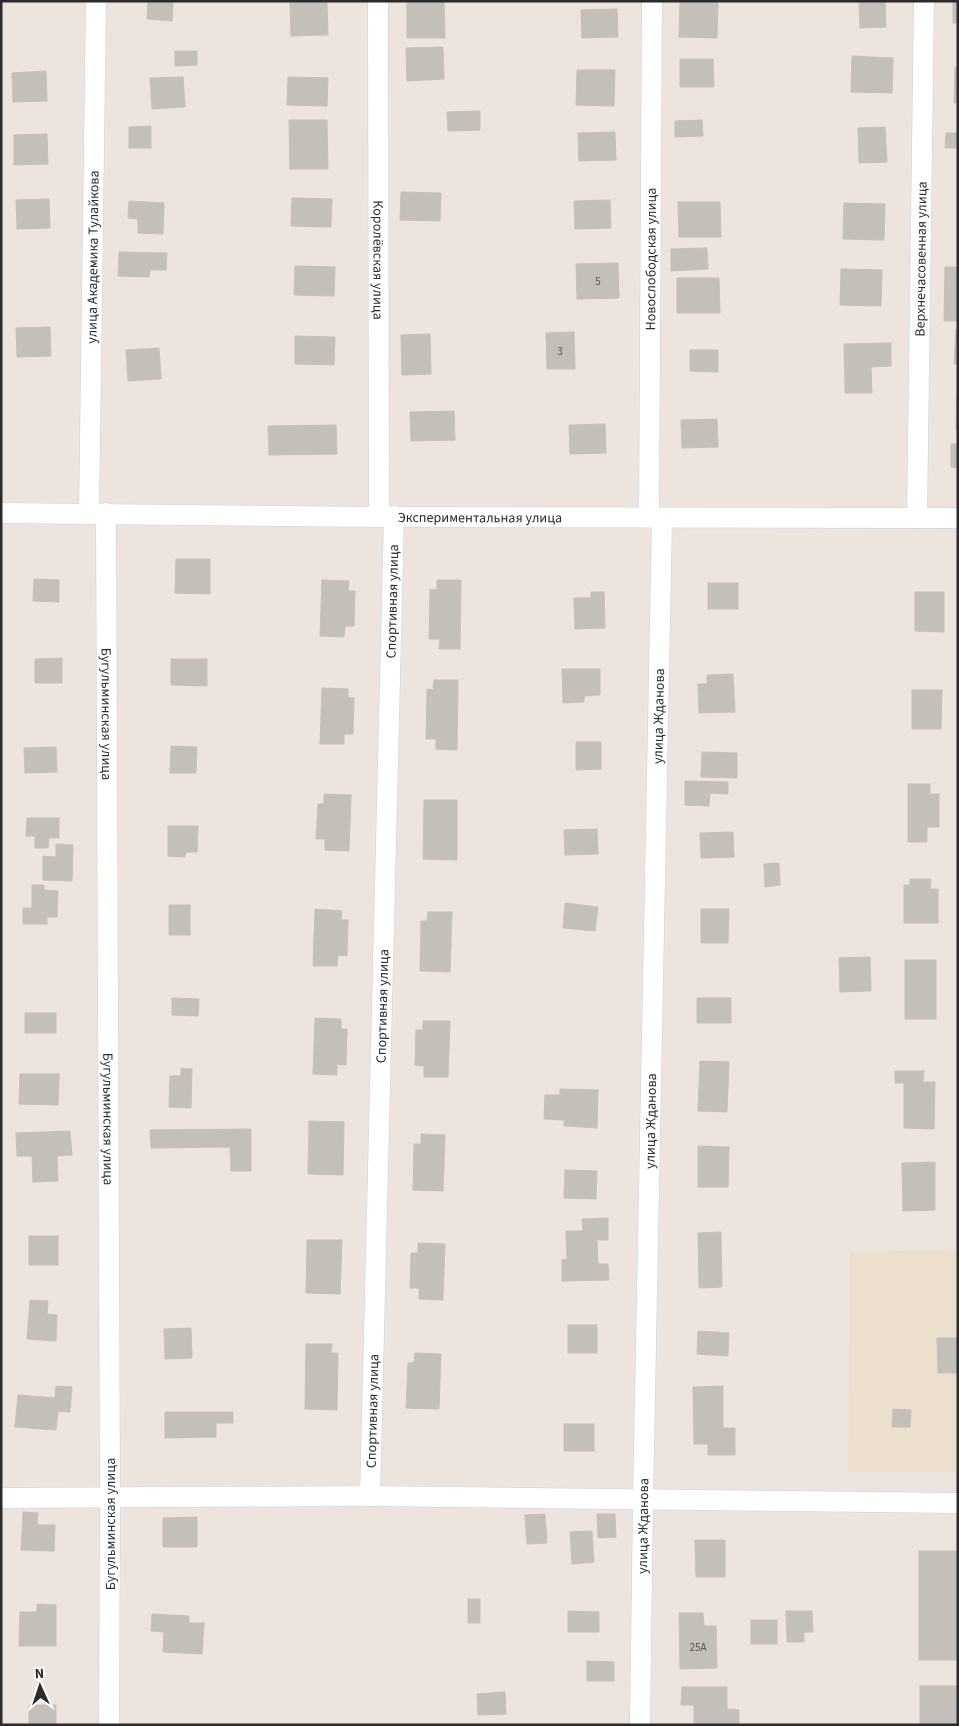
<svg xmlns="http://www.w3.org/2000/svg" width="959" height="1726" font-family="'Source Sans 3',sans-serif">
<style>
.education{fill:#eddfcd}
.building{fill:#c5bfb9;stroke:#c8c0b7}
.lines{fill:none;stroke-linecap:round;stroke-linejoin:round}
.street-casing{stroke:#cbd1dc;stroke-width:21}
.street{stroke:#fff;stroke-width:20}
.labels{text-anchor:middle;stroke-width:4;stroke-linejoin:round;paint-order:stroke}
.number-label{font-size:11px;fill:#52504e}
.street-label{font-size:14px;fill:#2b2b2b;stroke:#fff}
</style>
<rect width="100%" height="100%" fill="#ece4dd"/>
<path class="education" d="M958,1250V1472H848L850,1252Z"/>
<g class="building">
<path d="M148,1H173L172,21L147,19Z"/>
<path d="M407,1H444L445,38H407Z"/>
<path d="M859,1H885L886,27L860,28Z"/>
<rect x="953" y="1" width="5" height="22"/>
<path d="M327,2L328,35L291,36L290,3Z"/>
<path d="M680,2H718L717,38L679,37Z"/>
<path d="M617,9L618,37L582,38L581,10Z"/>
<path d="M443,47L444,79L407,81L406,48Z"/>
<path d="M175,51H197V65L175,66Z"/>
<path d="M852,56L893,58L892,93L851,92Z"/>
<path d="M680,59H713L714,87H680Z"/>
<path d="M955,67H958V103H954Z"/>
<path d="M577,70H615L614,106L576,105Z"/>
<path d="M46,71L47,101L13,102L12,73Z"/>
<path d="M183,77L185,107L152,109L150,78Z"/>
<path d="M288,77L328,78L327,106L287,105Z"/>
<path d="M480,111V130L448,131L447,112Z"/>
<path d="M289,120H327L328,169H290Z"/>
<path d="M702,120L703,136L675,137V121Z"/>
<path d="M151,126V148H129V127Z"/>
<path d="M885,127L887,162L859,163L858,128Z"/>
<path d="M615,132L616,160L579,161L578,133Z"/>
<path d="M946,133H958V148H945Z"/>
<path d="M47,134L48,164L14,165V135Z"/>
<path d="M401,192L441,193L440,221L400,220Z"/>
<path d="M292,198L332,199L331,227L291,226Z"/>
<path d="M49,199L50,228L17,229L16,200Z"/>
<path d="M610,200L611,228L575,229L574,201Z"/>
<path d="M129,201L164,203L163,234L138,233V219L128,218Z"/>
<path d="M678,202H720L721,237H679Z"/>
<path d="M844,203L885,204L884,240L843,239Z"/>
<path d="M707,248L708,269L671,271V249Z"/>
<path d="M119,252L167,253L166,270H150L149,277L118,276Z"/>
<path d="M618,263L619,298L577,299L576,264Z"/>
<path d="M295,266L335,267L334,296L294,295Z"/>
<path d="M945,267H958V321H944Z"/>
<path d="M841,269L882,270L881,306L840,305Z"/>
<path d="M677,278H719L720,313H677Z"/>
<path d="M50,327L51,356L17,357L16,328Z"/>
<path d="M956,329H958V364H954Z"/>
<path d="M574,332L575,369H547L546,333Z"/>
<path d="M430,334L431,374L402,375L401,335Z"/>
<path d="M295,336L335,337L334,365L295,364Z"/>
<path d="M891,343V366L871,367L872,393H845L844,344Z"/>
<path d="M159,348L161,379L128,381L126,350Z"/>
<path d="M690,350H718V372L690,371Z"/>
<path d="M957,393H958V429H956Z"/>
<path d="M454,411L455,440L411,441L410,412Z"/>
<path d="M717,419L718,447L682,448L681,420Z"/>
<path d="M605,424L606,453L570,454L569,425Z"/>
<path d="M336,425L337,454L269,455L268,426Z"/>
<path d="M951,444H958V468L951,467Z"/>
<path d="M176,559H210V594L175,593Z"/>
<path d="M34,579L59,580V602L33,601Z"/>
<path d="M322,580L349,581L348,591H355L354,626H345L344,637L320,636Z"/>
<path d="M437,580H461L460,649H439L440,639H429L430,589L437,590Z"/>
<rect x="708" y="583" width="30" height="26"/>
<path d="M591,592H604L605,628L575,629L574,598H591Z"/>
<path d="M915,592H944V632L915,631Z"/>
<path d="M62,658V683H35V659Z"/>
<path d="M171,659H207V686L171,685Z"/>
<path d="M562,669H600V695L584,696V702L563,703Z"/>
<path d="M733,674L735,712L699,713L698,684H707V675Z"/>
<path d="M434,680H458L457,750L436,749V739H426L427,689L433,690Z"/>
<path d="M322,688L348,689V698H354L353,734H344V744H320Z"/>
<path d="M912,690H942L941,729H912Z"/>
<path d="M576,742H601V769L576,770Z"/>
<path d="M171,746L197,747L196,773H170Z"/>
<path d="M56,747L57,772L25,773L24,748Z"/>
<path d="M702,752L737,753V778L701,777Z"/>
<path d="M685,781L728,782V794L710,793L709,806L685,805Z"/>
<path d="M908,784H930V794H939V827H927V842H908Z"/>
<path d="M324,794L351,795L349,851L325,850V839H316L318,804H324Z"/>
<path d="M424,800H457V860L423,859Z"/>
<path d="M27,818H59V838H49L48,848H35V836H26Z"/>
<path d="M168,826H198L197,852H186L185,857L168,856Z"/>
<path d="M597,829L598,854L565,855L564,830Z"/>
<path d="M733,832L734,857L701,858L700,833Z"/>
<path d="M56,844L73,845L72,881L43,880V856L56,857Z"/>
<path d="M779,863L780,885L765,887L764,864Z"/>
<path d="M910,879H931L930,889H938V923H904V885H910Z"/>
<path d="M32,885H44V890L58,891L57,917H47V924H23V908H32Z"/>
<path d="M565,903L598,907L595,931L563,928Z"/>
<rect x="169" y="905" width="21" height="30"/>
<path d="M315,909L342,911L341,920H348L347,956L338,955L337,966H313Z"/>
<path d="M701,909H729L728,943H701Z"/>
<path d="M428,912H452L450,972L420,971L421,921H427Z"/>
<path d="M870,957L871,991L840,992L839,958Z"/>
<rect x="905" y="960" width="31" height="59"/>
<path d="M172,998L199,999L198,1016L172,1015Z"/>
<rect x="697" y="998" width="34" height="25"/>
<rect x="25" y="1013" width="31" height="20"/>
<path d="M315,1018L341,1019V1029H347L346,1065L337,1064V1075L313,1074Z"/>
<path d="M423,1021H450L448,1077H424V1066L415,1065L416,1030H423Z"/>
<path d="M700,1061L729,1062L727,1112L698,1111Z"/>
<path d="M181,1068L192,1069L191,1108L169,1107L170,1076H181Z"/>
<path d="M895,1071H924L923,1082H935L934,1129L904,1128V1083H895Z"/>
<path d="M20,1074H59L58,1105L19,1104Z"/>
<path d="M560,1089L598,1090L597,1128L564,1126V1120L544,1119L545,1095H560Z"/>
<path d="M309,1121L344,1122L343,1175L308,1174Z"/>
<path d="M251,1129V1171H231L230,1147L151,1148L150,1130Z"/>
<path d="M70,1131L72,1155L57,1156L58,1181L33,1182L32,1156H17L16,1133Z"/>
<path d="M421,1134L445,1135L443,1191L413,1190L414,1144H421Z"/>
<path d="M698,1146L729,1147L728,1187H698Z"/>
<path d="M935,1162V1210L903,1211L902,1163Z"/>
<path d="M565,1170L597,1171L596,1199L564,1198Z"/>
<path d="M608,1218V1240H597L598,1264H608L609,1280L562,1281V1260L567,1259L566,1231H583L582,1219Z"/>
<path d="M721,1232L722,1287L699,1288L698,1233Z"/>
<rect x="29" y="1236" width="29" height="29"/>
<path d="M307,1240H342L340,1294L306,1293Z"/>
<path d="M418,1243L445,1244L443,1300L419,1299V1288H410L411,1253H418Z"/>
<path d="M30,1300L48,1301L47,1314L57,1315L56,1341L27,1339Z"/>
<rect x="568" y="1325" width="29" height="28"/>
<path d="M191,1328L192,1358L165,1359L164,1329Z"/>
<path d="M698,1331L729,1333L728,1356L697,1354Z"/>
<path d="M937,1338H958V1373H938Z"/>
<path d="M306,1344H332L331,1353H338L337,1410L305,1409Z"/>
<path d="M415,1353L441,1354L439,1409L406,1408L408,1363H414Z"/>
<path d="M56,1386L72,1387L70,1412L58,1411L56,1430L15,1427L18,1395L55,1398Z"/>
<path d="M723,1386V1428H735V1455H708V1444H694L693,1387Z"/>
<path d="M893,1409L911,1410L910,1427H892Z"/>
<path d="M165,1412H233V1423H216V1437L165,1438Z"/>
<rect x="564" y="1424" width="30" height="27"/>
<path d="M23,1512L38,1513L37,1525H55L54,1551L21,1550Z"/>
<path d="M545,1514L547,1543L527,1544L525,1515Z"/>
<path d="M597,1514H615L616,1537L598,1538Z"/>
<path d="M197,1517V1547H163V1518Z"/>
<path d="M592,1531L594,1562L572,1564L570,1532Z"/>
<path d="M695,1540H725V1577H696Z"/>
<rect x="919" y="1551" width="39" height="109"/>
<rect x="468" y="1599" width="12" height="24"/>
<path d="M37,1604L56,1605V1646H19L20,1612H37Z"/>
<path d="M568,1611L599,1612V1632H568Z"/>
<path d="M786,1611H812L813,1632H804V1642H787Z"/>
<path d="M679,1613H703L704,1626H716L717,1668L680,1669Z"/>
<path d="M152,1614L189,1616V1623H204L202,1654L163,1652L164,1632L151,1631Z"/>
<rect x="751" y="1620" width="26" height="24"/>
<path d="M587,1661L614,1662V1681H587Z"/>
<rect x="920" y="1686" width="37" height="39"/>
<path d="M682,1687H727V1709L739,1710V1725H694V1705H681Z"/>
<path d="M505,1692L506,1714L478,1715L477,1694Z"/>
<rect x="29" y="1705" width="27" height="20"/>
</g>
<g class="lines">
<g class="street-casing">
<g id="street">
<path id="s1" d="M378,1L379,517"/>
<path id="s2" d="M1,513L379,517L958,518"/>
<path id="s3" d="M89,513L96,1"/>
<path id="s4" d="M106,513L110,1499L109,1725"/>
<path id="s5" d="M649,517L652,1"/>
<path id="s6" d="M917,518L924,1"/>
<path id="s7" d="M370,1496L394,516"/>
<path d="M1,1498L370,1496L958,1503"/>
<path id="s8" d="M640,1725L643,1499L662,518"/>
</g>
</g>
<use href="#street" class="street"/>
</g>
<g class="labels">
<g class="number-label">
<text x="598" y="285">5</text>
<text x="560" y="355">3</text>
<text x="698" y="1651">25А</text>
</g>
<g class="street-label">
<text dy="5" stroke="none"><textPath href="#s3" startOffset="256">улица Академика Тулайкова</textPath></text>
<text dy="5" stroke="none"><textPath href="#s1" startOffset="259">Королёвская улица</textPath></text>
<text dy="5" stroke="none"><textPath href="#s5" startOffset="258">Новослободская улица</textPath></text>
<text dy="5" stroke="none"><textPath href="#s6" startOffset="259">Верхнечасовенная улица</textPath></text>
<text dy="5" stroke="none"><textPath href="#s2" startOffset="479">Экспериментальная улица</textPath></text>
<text dy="5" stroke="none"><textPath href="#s7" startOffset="895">Спортивная улица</textPath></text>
<text dy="5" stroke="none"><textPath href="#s4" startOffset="201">Бугульминская улица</textPath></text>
<text dy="5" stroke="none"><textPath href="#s8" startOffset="1009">улица Жданова</textPath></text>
<text dy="5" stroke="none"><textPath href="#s7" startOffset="490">Спортивная улица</textPath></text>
<text dy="5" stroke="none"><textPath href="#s4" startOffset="606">Бугульминская улица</textPath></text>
<text dy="5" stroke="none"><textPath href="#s8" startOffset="604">улица Жданова</textPath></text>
<text dy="5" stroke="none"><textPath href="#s7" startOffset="85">Спортивная улица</textPath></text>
<text transform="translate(110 1524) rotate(-90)" y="5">Бугульминская улица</text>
<text dy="5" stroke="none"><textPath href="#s8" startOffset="199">улица Жданова</textPath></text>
</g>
</g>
<rect width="959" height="1726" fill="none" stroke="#2b2b2b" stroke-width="5"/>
<g transform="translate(40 1686) rotate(357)" stroke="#ffffff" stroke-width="4" paint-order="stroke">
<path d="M0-4L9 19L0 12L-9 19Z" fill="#2b2b2b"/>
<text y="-8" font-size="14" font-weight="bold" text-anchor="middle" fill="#2b2b2b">N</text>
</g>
</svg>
